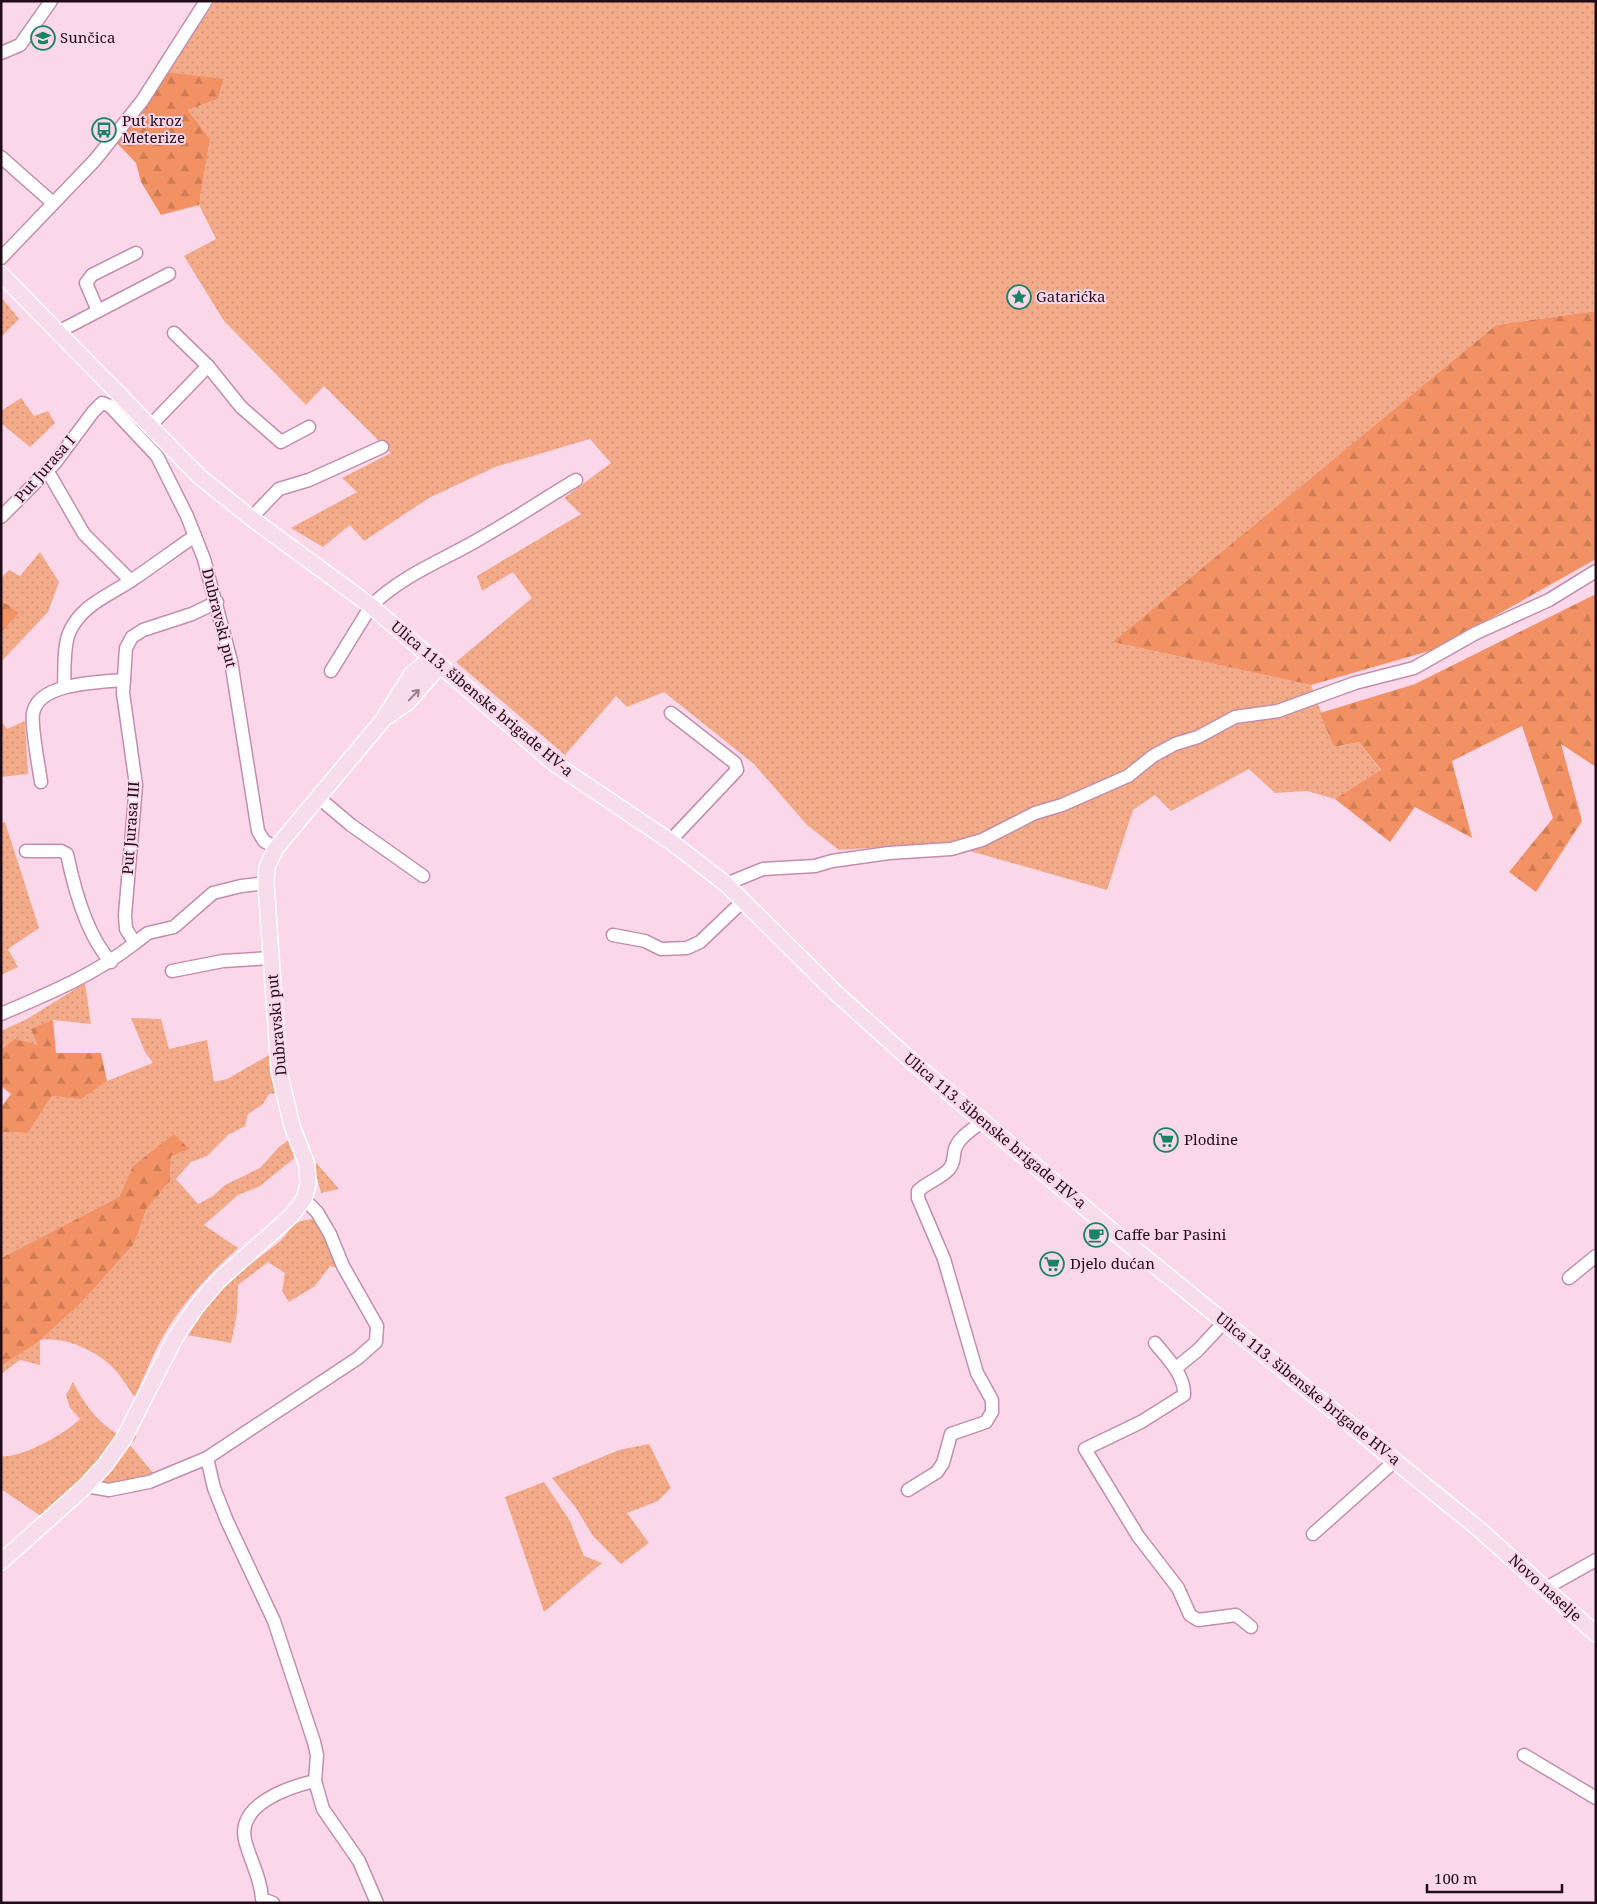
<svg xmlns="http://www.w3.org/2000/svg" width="1597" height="1904" font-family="'Noto Serif',serif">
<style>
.grass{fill:url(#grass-dots)}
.forest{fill:url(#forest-firs)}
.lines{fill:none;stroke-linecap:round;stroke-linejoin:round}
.minor-casing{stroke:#c58dac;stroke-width:15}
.major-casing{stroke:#fff;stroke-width:18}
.minor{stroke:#fff;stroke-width:12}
.major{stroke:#f7dceb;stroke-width:15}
.oneway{stroke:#967e8c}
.labels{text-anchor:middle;stroke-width:4;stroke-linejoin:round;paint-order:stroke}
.poi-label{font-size:15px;fill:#200c18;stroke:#fbd7ea;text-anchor:start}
.street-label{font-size:15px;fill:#200c18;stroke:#fbd7ea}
</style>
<defs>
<pattern id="grass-dots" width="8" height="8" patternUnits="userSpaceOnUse" patternTransform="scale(1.25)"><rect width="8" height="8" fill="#f3aa89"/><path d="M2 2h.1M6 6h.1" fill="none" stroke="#d09176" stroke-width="1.8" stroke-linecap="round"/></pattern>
<pattern id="forest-firs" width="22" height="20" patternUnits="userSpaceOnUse" patternTransform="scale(1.25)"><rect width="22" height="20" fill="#f29163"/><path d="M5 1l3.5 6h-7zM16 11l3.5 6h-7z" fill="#cf7c55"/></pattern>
</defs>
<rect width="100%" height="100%" fill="#fbd7ea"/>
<g class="grass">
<path d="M215,1H1596V311L1496,325L1114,642L1311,685L1334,747L1359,742L1381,771L1335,799L1307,791L1275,793L1249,769L1171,811L1155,795L1133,810L1107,890L942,843L839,850L807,825L754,764L664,692L627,707L616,696L565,755L456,662L532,598L513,572L482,591L477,576L581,514L564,498L611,463L590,439L495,467L429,498L364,541L350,525L323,547L291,528L357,492L342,478L391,453L324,386L306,405L224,321L184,256L216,239L199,205L210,139L188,110L218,99L224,80L168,72Z"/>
<path d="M1,297L19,319L1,337Z"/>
<path d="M21,398L34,416L48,411L55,423L30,447L1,423V411Z"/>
<path d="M40,552L59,582L48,612L1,662V633L19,613L1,600V578L9,570L20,576Z"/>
<path d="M1,721L7,729L25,721L28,774L1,777Z"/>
<path d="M5,822L39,928L8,949L18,967L1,975V823Z"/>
<path d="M85,983L91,1024L53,1020L38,1045L1,1050V1031L27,1019Z"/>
<path d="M131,1018L161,1019L169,1049L207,1040L214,1082L227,1079L271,1054L278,1093L269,1094L263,1104L248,1114L245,1126L228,1135L207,1156L191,1162L176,1179L198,1204L213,1196L225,1185L260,1168L278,1148L291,1138L297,1156L260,1186L238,1195L204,1225L238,1248C208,1275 181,1304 161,1340C151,1358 144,1378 135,1397C127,1387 119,1372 108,1363C90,1348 64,1337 40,1340V1365L20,1360L1,1374V1366L37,1343L80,1304L134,1244L146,1210L170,1181L171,1156L133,1166L119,1197L1,1258V1132L28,1133L52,1096L81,1098L107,1081L153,1063L145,1052Z"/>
<path d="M312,1158L339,1189L321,1193Z"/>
<path d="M313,1219C328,1228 330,1254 337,1268L330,1266L315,1286L289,1302L282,1291L285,1273L268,1262L238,1285L237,1314L231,1343L187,1335C198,1304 253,1262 279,1242C285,1237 289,1229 295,1224C300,1220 307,1220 313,1219Z"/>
<path d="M73,1382C85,1405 96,1420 117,1434L98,1462L42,1517L1,1489V1456C21,1459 66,1433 80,1419L70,1408L66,1395Z"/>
<path d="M136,1432V1438L130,1445L153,1473L119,1483L103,1482C103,1477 131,1440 136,1432Z"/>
<path d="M649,1444L671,1488L658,1501L627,1513L649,1543L621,1564L593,1536L576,1508L552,1478L619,1450Z"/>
<path d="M544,1482L570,1521L584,1556L602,1563L544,1612L505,1497Z"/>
</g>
<g class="forest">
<path d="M167,72L224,79L218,99L188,110L210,139L199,205L161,215L141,182L136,163L115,141Z"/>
<path d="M1596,311V559L1436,649L1311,685L1113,642L1496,325Z"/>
<path d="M1596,594V767L1561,744L1582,821L1536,892L1509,872L1553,818L1522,726L1452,761L1472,838L1415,807L1390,842L1335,799L1381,770L1359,742L1334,747L1320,713L1415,684Z"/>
<path d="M1,600L19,613L1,633Z"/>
<path d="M53,1020L56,1053H101L107,1081L81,1099L52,1096L28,1133L1,1132V1107L11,1094L1,1086V1050L15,1039L38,1045L31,1029Z"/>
<path d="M174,1134L189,1149L171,1156L170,1181L146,1210L134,1244L80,1304L37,1343L1,1366V1258L119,1197L133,1166Z"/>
</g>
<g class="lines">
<g class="minor-casing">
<g id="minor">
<path d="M1,53L20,45L51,1"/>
<path d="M1,157L53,203"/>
<path d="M1,258L95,160L142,101L206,1"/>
<path d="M98,311L86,283L92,275L136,253"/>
<path d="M58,332L169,274"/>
<path d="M174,333L208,366L241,407L281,442L309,427"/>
<path d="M150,426L208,366"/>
<path d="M47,470L84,534L131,581"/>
<path d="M1,517L55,463L93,412L102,403L110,406L157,456L187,516L204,559L231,661L258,831L264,841L276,848"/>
<path d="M251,518L279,489L309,480L382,447"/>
<path d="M217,602L192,614L143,630L132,637L126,648L123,693L136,785L125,915L126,929L135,943L148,933L174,927L213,893L241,886L266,883"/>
<path d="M331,671L371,606C402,575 444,560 481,538C513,520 544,499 576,480"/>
<path d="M64,686C65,670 63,649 69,633C81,605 108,596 132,580C153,566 174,550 195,536"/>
<path d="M41,782C39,767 31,727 33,714C37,682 101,682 124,680"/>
<path d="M319,798L351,825L423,876"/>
<path d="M670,841L737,770L735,763L671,713"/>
<path d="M26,851H61L67,854C74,888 87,936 111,962"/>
<path d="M726,884L763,869L815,866L832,861L889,853L951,849L982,840L1035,813L1062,805L1128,776L1153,756L1175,744L1198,737L1235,717L1278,711L1355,683L1414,668L1476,633L1549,600L1596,571"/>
<path d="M613,935L645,941L661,949L687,948L700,942L743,901"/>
<path d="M172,971L223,961L271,958"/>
<path d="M1,1014C48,994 96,974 135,943"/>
<path d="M1569,1278L1596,1256"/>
<path d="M1155,1343C1167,1358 1185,1375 1184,1395L1141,1422L1085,1449L1138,1536L1178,1588L1190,1615L1198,1620L1236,1615L1251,1627"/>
<path d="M1176,1368L1198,1350L1225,1321"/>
<path d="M207,1458L214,1488L227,1521L274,1621L314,1742L317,1755L315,1781L323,1809L359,1861L377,1903"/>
<path d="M86,1486L109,1490L149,1482L207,1458L358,1358L376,1342L377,1326L343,1266L330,1234L317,1212L304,1199"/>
<path d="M908,1490L937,1472L943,1463L951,1434L986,1422L992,1412V1400L977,1373L944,1259L918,1198V1191C927,1182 942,1178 950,1168C955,1161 953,1156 955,1149C959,1137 973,1129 983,1121"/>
<path d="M1313,1534L1396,1460"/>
<path d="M1546,1588L1596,1560"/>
<path d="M1524,1755L1596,1798"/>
<path d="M273,1903L262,1899C261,1878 250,1860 245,1840C237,1804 289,1787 315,1781"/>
</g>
</g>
<g class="major-casing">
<g id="major">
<path d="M1,274L200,477L251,518L371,606L555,764L670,841L726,884L837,994L915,1064L1104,1224L1480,1530L1596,1634"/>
<path d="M388,716L408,702L440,665"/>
<path d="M1,1562L86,1486L105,1465L123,1440L175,1338L196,1307L218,1281L291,1216L304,1199L308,1184L307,1165L292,1126L279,1071L266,883L267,867L276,848L383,720L411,675L424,664L435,661"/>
</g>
</g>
<use href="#minor" class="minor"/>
<use href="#major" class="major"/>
</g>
<defs><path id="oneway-shaft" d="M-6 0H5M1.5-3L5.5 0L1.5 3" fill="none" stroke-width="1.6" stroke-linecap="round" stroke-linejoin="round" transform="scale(1.25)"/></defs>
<use class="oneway" href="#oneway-shaft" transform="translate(414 695) rotate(-46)"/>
<defs>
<g id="school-ring" transform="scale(1.25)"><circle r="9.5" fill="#fbd7ea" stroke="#188461" stroke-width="1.5"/><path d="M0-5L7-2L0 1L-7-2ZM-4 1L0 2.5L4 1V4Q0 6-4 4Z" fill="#188461"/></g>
<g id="bus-ring" transform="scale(1.25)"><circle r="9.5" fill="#fbd7ea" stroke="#188461" stroke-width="1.5"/><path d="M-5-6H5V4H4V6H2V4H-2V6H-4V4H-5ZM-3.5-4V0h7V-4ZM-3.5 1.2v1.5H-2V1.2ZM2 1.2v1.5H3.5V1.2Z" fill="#188461"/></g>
<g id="sight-ring" transform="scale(1.25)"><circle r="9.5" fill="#fbd7ea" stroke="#188461" stroke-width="1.5"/><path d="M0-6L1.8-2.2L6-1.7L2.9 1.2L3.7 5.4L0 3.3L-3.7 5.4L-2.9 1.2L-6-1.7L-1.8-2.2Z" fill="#188461"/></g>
<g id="supermarket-ring" transform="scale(1.25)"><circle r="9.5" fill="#fbd7ea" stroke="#188461" stroke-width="1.5"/><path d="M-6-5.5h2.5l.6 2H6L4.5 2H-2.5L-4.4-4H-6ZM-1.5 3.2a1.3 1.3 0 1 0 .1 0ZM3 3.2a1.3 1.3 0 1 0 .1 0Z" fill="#188461"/></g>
<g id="cafe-ring" transform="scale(1.25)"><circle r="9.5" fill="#fbd7ea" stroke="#188461" stroke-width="1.5"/><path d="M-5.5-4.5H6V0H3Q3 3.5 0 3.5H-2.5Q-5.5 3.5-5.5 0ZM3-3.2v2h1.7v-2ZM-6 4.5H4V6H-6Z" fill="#188461"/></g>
</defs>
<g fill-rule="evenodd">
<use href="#school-ring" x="43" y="38"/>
<use href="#bus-ring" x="104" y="130"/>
<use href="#sight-ring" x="1019" y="297"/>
<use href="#supermarket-ring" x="1166" y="1140"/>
<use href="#cafe-ring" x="1096" y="1235"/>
<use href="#supermarket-ring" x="1052" y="1264"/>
</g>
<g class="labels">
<g class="poi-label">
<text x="60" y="43">Sunčica</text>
<text x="122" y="126">Put kroz<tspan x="122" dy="17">Meterize</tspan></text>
<text x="1036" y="302">Gatarićka</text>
<text x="1184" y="1145">Plodine</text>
<text x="1114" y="1240">Caffe bar Pasini</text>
<text x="1070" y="1269">Djelo dućan</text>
</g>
<g class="street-label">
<text transform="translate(45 469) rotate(-49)" y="5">Put Jurasa I</text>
<text transform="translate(219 618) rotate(76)" y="5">Dubravski put</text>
<text transform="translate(482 699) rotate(40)" y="5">Ulica 113. šibenske brigade HV-a</text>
<text transform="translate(131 828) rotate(-86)" y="5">Put Jurasa III</text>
<text transform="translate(277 1025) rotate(-95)" y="5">Dubravski put</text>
<text transform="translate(995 1131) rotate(40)" y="5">Ulica 113. šibenske brigade HV-a</text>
<text transform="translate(1308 1389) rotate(39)" y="5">Ulica 113. šibenske brigade HV-a</text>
<text transform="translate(1545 1588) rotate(42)" y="5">Novo naselje</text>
</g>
</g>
<rect width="1597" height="1904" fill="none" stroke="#200c18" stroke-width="5"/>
<path d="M1427 1884v8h135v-8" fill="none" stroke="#200c18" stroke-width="2.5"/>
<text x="1434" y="1884" font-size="15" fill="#200c18" stroke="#fbd7ea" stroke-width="4" paint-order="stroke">100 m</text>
</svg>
